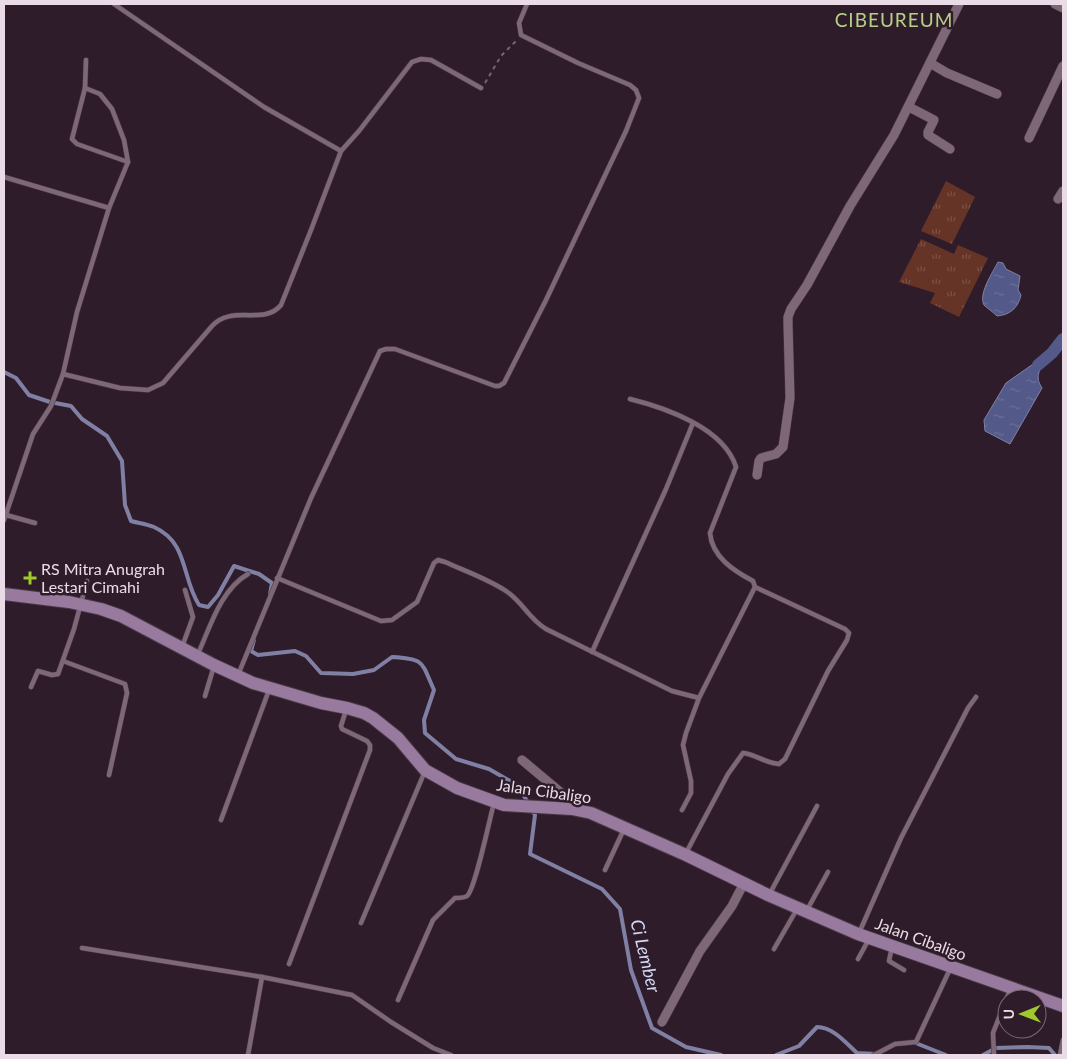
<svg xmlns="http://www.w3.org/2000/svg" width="1067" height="1059" font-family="Lato,sans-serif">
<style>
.grass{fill:url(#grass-tufts)}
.water{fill:url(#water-ripples);stroke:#8080a4}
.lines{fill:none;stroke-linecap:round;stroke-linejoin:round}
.stream{stroke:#8080a4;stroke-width:4}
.canal{stroke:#535988;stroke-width:12}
.lane-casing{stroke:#493946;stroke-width:5.5}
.street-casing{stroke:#493946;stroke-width:10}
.secondary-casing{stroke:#493946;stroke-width:14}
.path{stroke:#756470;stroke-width:2;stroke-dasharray:4 4;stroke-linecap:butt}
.lane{stroke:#7e6777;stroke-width:4.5}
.street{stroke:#7e6777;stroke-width:9}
.secondary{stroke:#977a9e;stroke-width:12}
.poi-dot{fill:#a0c92b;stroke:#2f1c2a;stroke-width:2}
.labels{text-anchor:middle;stroke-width:5;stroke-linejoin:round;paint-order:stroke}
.poi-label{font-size:16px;fill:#eadce6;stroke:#2f1c2a;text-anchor:start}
.street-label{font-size:16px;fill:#eadce6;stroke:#2f1c2a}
.water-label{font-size:18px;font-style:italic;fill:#d2d8f6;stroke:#2f1c2a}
.quarter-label{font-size:19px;letter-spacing:1px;fill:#b7d087;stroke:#2f1c2a}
</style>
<defs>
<pattern id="grass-tufts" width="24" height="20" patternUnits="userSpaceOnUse" patternTransform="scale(1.25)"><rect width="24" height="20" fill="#663427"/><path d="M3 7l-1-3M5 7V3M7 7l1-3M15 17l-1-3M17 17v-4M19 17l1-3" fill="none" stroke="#7c5146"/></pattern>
<pattern id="water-ripples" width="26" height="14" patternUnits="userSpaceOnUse" patternTransform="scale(1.25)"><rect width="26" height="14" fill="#535988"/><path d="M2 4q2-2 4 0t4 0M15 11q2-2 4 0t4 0" fill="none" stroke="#6c7099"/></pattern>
</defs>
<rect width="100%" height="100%" fill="#2f1c2a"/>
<g class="grass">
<path d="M946,181L975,197L952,244L921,231Z"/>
<path d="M921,239L954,254L958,245L988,258L959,317L930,303L935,293L899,282Z"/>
</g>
<g class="water">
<path d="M998,262L1003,263L1006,269L1020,276L1018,290L1021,295C1018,308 1010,315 997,316C993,312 987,308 984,305C978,294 993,272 998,262Z"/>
<path d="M1036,362L1041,367C1037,376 1037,380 1042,388L1010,444L985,431L984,420L1006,383Z"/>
</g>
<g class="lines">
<g class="stream">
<path d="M4,372L16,378L29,395L50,402L71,406L82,419L107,436L122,461L125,505L131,521C138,523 147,524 154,527C189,543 181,577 199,605L208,607L218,595L234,566L259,574L272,583L270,594"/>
<path d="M254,640L251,651L258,655L295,651L306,656L321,673L353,674L374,670L392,657C425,659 421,661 434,690L424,720L425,733L456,759L489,769L517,785L529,804"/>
<path d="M532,810L535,815L530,854L602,889L620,909L631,970L652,1028L686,1047L721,1055"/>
<path d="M913,1042L946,1055"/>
<path d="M776,1055L799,1046L817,1027C833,1027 846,1043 857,1053L877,1054"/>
<path d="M983,1055L996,1048L1028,1047L1049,1048L1055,1055"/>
</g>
<path class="canal" d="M1038,365L1052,353L1063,339"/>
<g class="lane-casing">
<g id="lane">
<path d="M114,4L264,107L341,151"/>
<path d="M85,88L72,139L77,144L128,162"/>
<path d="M4,177L109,208"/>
<path d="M63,374L120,388L148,390L163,383L212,326C232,304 264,326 281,305L311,230L341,151L359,131L412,62L421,59L431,60L481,88"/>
<path d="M630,399C666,408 724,428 736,467L710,533C712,557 734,571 753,581L755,587L699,698L686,733L683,745L691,781V793L682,810"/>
<path d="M6,515L35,523"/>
<path d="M4,520L33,434L51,406L63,374L77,312L109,208L128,162L124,140L112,109L100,94L85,88L86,60"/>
<path d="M277,578L381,621L392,620L417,602L434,563L438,560L445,562C465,571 488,579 506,591C523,602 528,618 546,629L672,691L699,698"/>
<path d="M182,647L193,617L185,590"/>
<path d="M592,652L666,489L693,423"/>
<path d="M197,656C210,628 220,590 248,574"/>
<path d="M63,661L125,684L127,693L109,775"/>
<path d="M238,675L311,498L380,351L386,349H395L495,386H499L504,383L546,300L626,131L639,98L636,90L630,85L578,63L521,35L519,23L527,4"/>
<path d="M31,687L38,671L52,675L58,674L74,629L87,581"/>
<path d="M205,696L214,666"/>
<path d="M221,820L269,690"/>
<path d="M686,853L728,774L743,753C755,754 765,763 779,764L785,759L828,671L847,640L849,633L845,629L755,587"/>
<path d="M605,870L624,829"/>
<path d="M769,895L817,806"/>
<path d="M807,910L828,872"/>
<path d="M361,923L425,771"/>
<path d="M859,933L901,838L968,708L976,697"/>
<path d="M892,947L889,961L904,970"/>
<path d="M82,948L262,977L352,995L391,1022L433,1048L451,1055"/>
<path d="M774,949L797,909"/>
<path d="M858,959L869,939"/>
<path d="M289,964L370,750V745L367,741L342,729L341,726L346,710"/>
<path d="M398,1000L433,920L455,898C459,898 464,898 467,896C475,890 490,817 494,803"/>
<path d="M248,1055L262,977"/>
<path d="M874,1055L895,1044L916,1042L950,969"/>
<path d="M994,1055L993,1033L1010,990"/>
<path d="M1060,1055L1063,1040"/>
</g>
</g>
<g class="street-casing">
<g id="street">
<path d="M1055,4L1063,8"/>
<path d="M930,63L947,73L997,94"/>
<path d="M909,107L934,120L928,132V135L950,149"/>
<path d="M1029,138L1063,66"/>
<path d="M1058,199L1063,191"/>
<path d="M757,475L759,461L761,458L776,454L783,447L790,398L788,324V317L791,309L807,285L850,206L894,135L959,4"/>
<path d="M522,760L571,801L572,809"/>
<path d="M662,1022L700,951L732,906L744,883"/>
</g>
</g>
<g class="secondary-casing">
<path id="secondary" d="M4,594L69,602L101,609L121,616L214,665L253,683L321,703L347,708L364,713L373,718L398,738L425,770L457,788L504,805L572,809L591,813L686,855L768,895L858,934L1063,1006"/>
</g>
<path class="path" d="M485,83L501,56L516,41"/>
<use href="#lane" class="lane"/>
<use href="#street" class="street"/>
<use href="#secondary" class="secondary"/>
</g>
<path class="poi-dot" d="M27.5 570.5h5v5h5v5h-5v5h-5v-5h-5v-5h5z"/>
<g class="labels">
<g class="poi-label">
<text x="41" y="575">RS Mitra Anugrah<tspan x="41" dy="18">Lestari Cimahi</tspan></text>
</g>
<g class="street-label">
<text transform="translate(544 791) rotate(8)" y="6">Jalan Cibaligo</text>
<text transform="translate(921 939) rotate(20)" y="6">Jalan Cibaligo</text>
</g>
<g class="water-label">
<text transform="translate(645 956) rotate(76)" y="6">Ci Lember</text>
</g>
<g class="quarter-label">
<text x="894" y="27">CIBEUREUM</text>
</g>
</g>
<rect width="1067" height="1059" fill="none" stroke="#eadce6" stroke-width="10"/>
<g transform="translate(1022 1014) rotate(269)"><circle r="24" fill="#2f1c2a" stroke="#7a6975"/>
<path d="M0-4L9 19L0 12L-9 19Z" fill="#a0c92b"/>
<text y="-8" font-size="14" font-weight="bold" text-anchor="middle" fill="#eadce6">U</text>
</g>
</svg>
